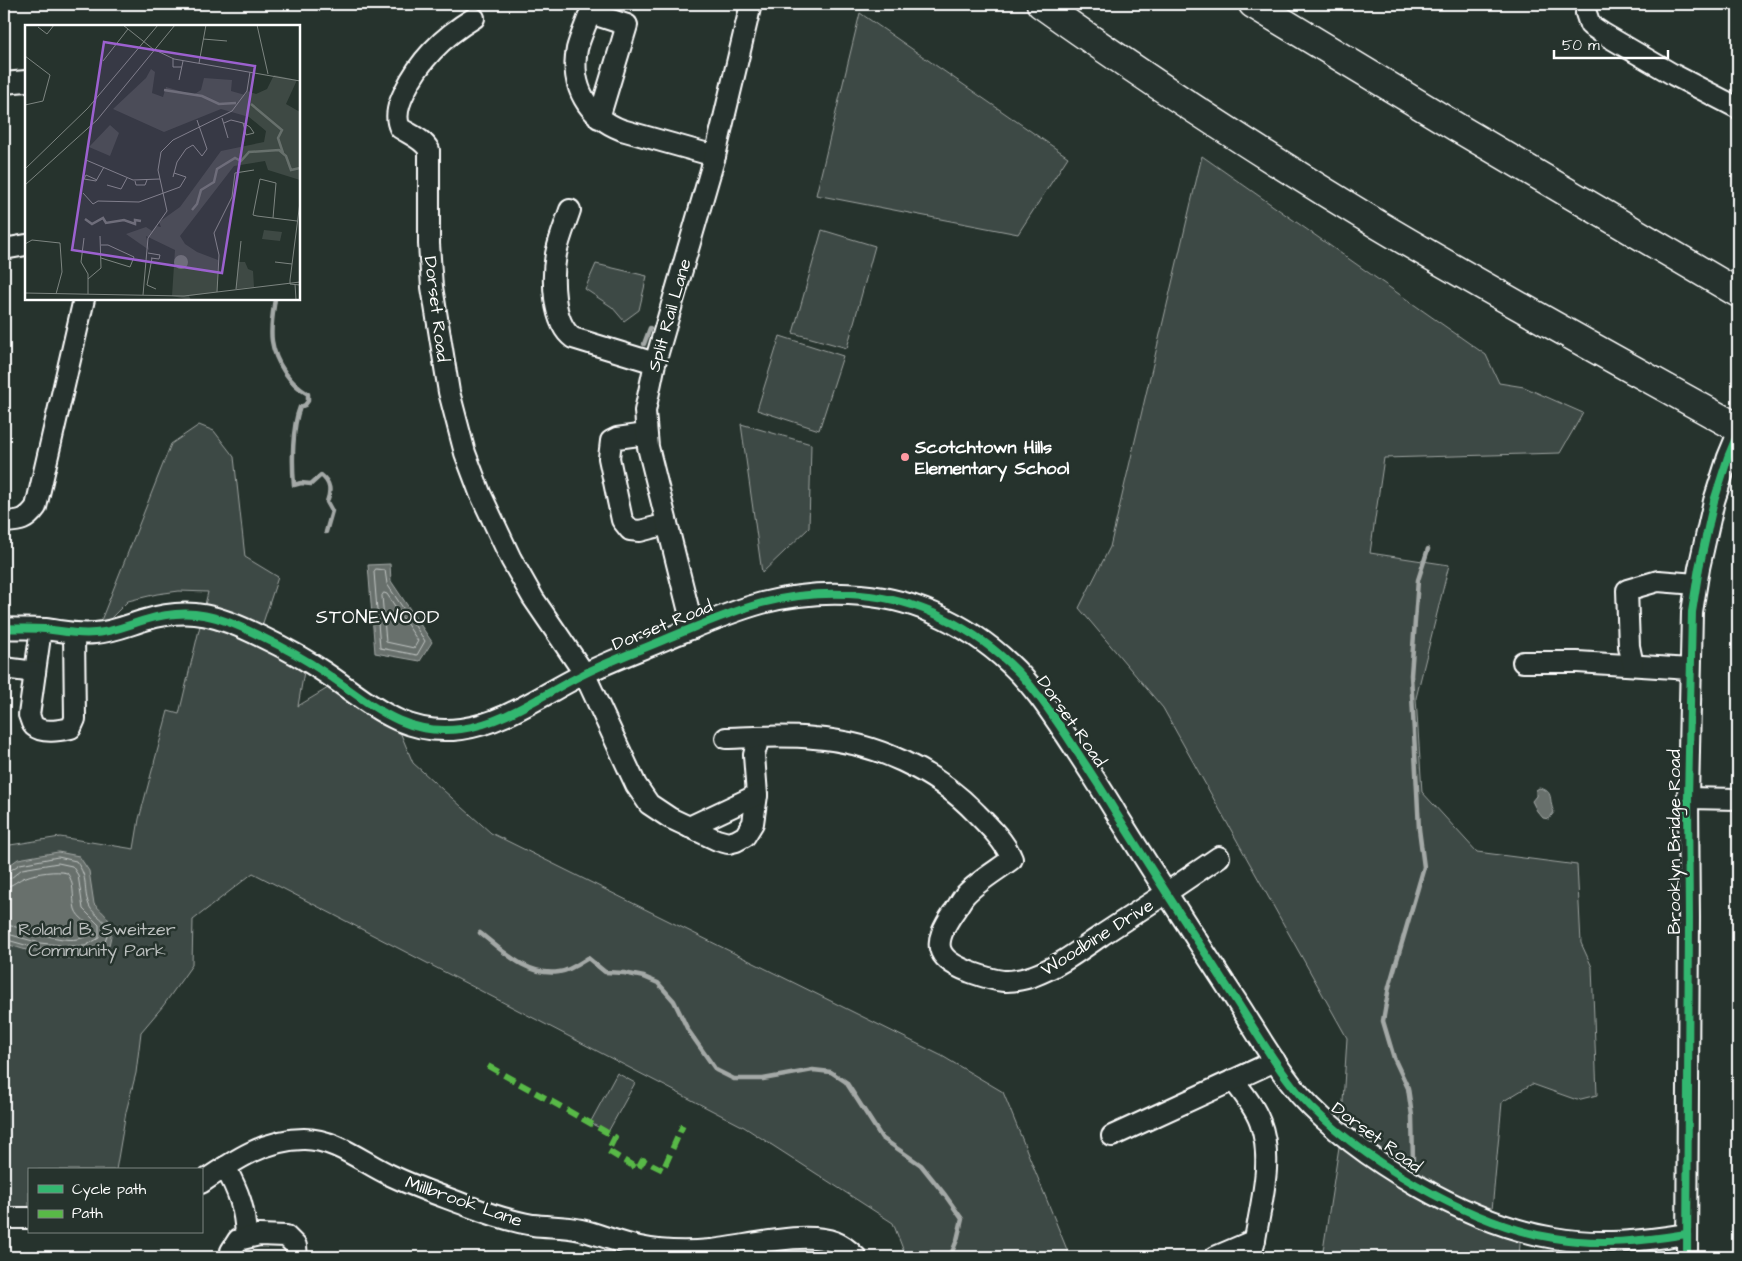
<svg xmlns="http://www.w3.org/2000/svg" width="1742" height="1261" font-family="'Architects Daughter',sans-serif">
<style>
.green{fill:#3e4944;stroke:#9ea4a2}
.water{fill:#67706c;stroke:#a4a9a7}
.lines{fill:none;stroke-linecap:round;stroke-linejoin:round}
.shore{stroke:#c2c6c4;stroke-width:1}
.stream{stroke:#a4a9a7;stroke-width:4.5}
.minor-casing{stroke:#fff;stroke-width:24}
.highway-casing{stroke:#fff;stroke-width:31}
.minor{stroke:#26332d;stroke-width:20}
.highway{stroke:#26332d;stroke-width:28}
.quiet{stroke:#58b947;stroke-width:6;stroke-dasharray:12 6;stroke-linecap:butt}
.cycleway-casing{stroke:#26332d;stroke-width:11}
.cycleway{stroke:#33b770;stroke-width:8}
.poi-dot{fill:#ff9aa2;stroke:#26332d;stroke-width:2}
.labels{text-anchor:middle;stroke-width:5;stroke-linejoin:round;paint-order:stroke}
.street-label{font-size:18px;fill:#fff;stroke:#26332d}
.poi-label{font-size:18px;font-weight:bold;fill:#fff;stroke:#26332d;text-anchor:start}
.park-label{font-size:18px;fill:#bbbfbe;stroke:#26332d}
.neighbourhood-label{font-size:19px;letter-spacing:1px;fill:#fff;stroke:#26332d}
.inset-river{fill:none;stroke:#67706c;stroke-width:2.5}
.inset-road{fill:none;stroke:#7d8581;stroke-width:1}
.view{fill:#9c61cf;fill-opacity:0.15;stroke:#9c61cf;stroke-width:2.5}
.inset-edge{fill:none;stroke:#fff;stroke-width:2.5}
</style>
<rect width="100%" height="100%" fill="#26332d"/>
<filter id="ink" filterUnits="userSpaceOnUse"><feTurbulence type="fractalNoise" baseFrequency=".02" numOctaves="2"/><feDisplacementMap in="SourceGraphic" scale="10" xChannelSelector="R" yChannelSelector="G"/><feConvolveMatrix kernelMatrix="1 2 1 2 8 2 1 2 1" color-interpolation-filters="sRGB"/></filter>
<g filter="url(#ink)">
<g class="green">
<path d="M860,13L1068,157L1018,234L816,195Z"/>
<path d="M1202,156L1486,355L1499,383L1524,387L1583,413L1560,453L1384,458L1370,553L1449,565L1416,698L1422,792L1477,852L1577,865L1581,943L1592,967L1597,1095L1577,1100L1532,1084L1502,1102L1491,1221L1521,1231L1519,1257H1322L1341,1134L1347,1038L1163,708L1079,608L1110,547Z"/>
<path d="M822,230L875,246L847,348L793,333Z"/>
<path d="M596,264L647,276L639,310L624,321L612,307L585,289Z"/>
<path d="M780,336L843,356L819,430L757,410Z"/>
<path d="M741,424L811,444L809,528L762,573Z"/>
<path d="M199,425L214,431L234,457L245,557L278,577L259,635L306,660L298,706L338,682L395,720L413,763L491,833L942,1056L1003,1092L1070,1257H906L893,1223L744,1127L253,873L193,920L192,965L163,1006L141,1032L136,1073L126,1112L116,1170H29V1218H4V846L60,837L134,849L139,819L168,711L179,714L208,592L179,591L157,594L128,601L96,633L171,444Z"/>
<path d="M617,1073L635,1083L608,1132L590,1123Z"/>
</g>
<g class="water">
<path d="M390,564L391,581L432,642L420,661L375,653L368,565Z"/>
<path d="M1539,788C1555,791 1548,800 1554,812L1549,819L1543,818L1537,811L1532,801L1536,796V790Z"/>
<path d="M58,852L79,856L89,871L94,904C109,918 115,923 109,945C103,949 96,954 89,957C68,963 24,950 4,943V869L18,859Z"/>
</g>
<g class="lines">
<g class="shore">
<path d="M376,569L385,570L387,584L425,641L417,655L380,648L374,572Z"/>
<path d="M384,593L387,594L418,641L414,648L386,642L382,596Z"/>
<path d="M4,873L8,872L20,864L58,857L76,861C90,880 82,887 89,905C94,919 114,918 105,942L87,952H68L39,949L4,939"/>
<path d="M4,879L11,878L22,869L58,863L72,866L78,875L83,909L99,925V938L85,946H68L40,943L4,933"/>
<path d="M4,887C14,886 18,879 26,877C36,873 57,870 67,873C75,882 72,897 75,909C78,919 90,922 92,932C73,952 27,926 4,925"/>
</g>
<g class="stream">
<path d="M275,299C273,312 270,328 272,341C275,362 290,384 308,394V401L305,405L300,407C292,427 292,464 294,485L301,483L311,484L321,475C331,483 331,491 327,502L332,511L326,532"/>
<path d="M644,344L650,328"/>
<path d="M480,933C503,951 528,977 559,972C569,971 580,963 588,958L605,972L624,973L644,977L658,983L674,1001L688,1030L716,1070L734,1079H763L813,1070L831,1072L846,1082L882,1138L921,1165L945,1195L962,1219L957,1240L950,1257"/>
<path d="M1413,1162L1412,1116L1408,1088L1394,1058L1383,1021L1389,987L1424,867L1419,829L1411,675L1418,580L1428,549"/>
</g>
<g class="minor-casing">
<g id="minor">
<path d="M1586,13L1590,25L1602,33L1674,75L1738,108"/>
<path d="M474,18C444,36 420,59 405,91C399,103 394,116 400,128C411,135 423,139 429,150V244L432,287L449,392L465,453L480,493L511,559L533,598L584,673L636,785L649,804L670,818L717,840L728,843L736,841L745,836L753,823L757,795L754,755L759,737"/>
<path d="M4,83L26,81"/>
<path d="M599,118L627,25L590,13C586,25 580,37 577,49C570,87 588,117 622,130L715,156"/>
<path d="M570,210C565,225 559,239 556,254C552,277 552,323 573,338L655,363"/>
<path d="M4,249L26,245"/>
<path d="M646,434L617,438L611,441L609,458L622,520L630,530L640,531L667,524"/>
<path d="M4,522C20,521 26,521 36,507L84,299"/>
<path d="M4,628C17,629 31,628 45,629C62,631 78,635 95,633C113,632 128,625 145,620C191,606 220,616 262,637C283,647 305,659 324,672C369,702 402,737 461,729C505,723 543,694 582,675C609,661 638,651 666,639C698,626 729,612 762,603C817,589 881,590 933,613C960,625 988,643 1009,663C1032,684 1049,710 1066,735C1083,761 1100,786 1116,813C1155,876 1196,939 1237,1002C1257,1033 1276,1067 1300,1095C1356,1158 1471,1225 1554,1238C1599,1246 1643,1241 1686,1234"/>
<path d="M693,628L648,447L645,411L655,363L715,156L751,4"/>
<path d="M41,629L29,715C31,719 31,723 34,726C43,734 61,730 71,728L75,719L74,633"/>
<path d="M1523,662H1577L1690,669"/>
<path d="M1633,665L1629,646L1627,590L1658,581L1696,584"/>
<path d="M4,668L35,672"/>
<path d="M726,738C755,737 784,735 814,738C874,742 935,770 977,814C990,827 1005,842 1012,859C999,869 977,882 966,894C961,899 958,907 953,913C933,943 933,958 970,972C996,981 1006,985 1033,976C1058,967 1080,950 1102,935C1141,910 1180,884 1219,857"/>
<path d="M1688,798L1738,799"/>
<path d="M689,827L757,795"/>
<path d="M1233,1080C1243,1093 1254,1106 1260,1122C1274,1159 1261,1202 1255,1240"/>
<path d="M1112,1136L1275,1061"/>
<path d="M225,1167C239,1192 245,1209 246,1237"/>
<path d="M201,1183C232,1162 265,1139 304,1139C336,1139 362,1162 390,1175C415,1187 442,1196 468,1206C489,1214 510,1221 533,1225C549,1227 565,1226 581,1230C601,1235 620,1243 640,1247C663,1252 688,1252 711,1250C745,1247 803,1230 835,1242C843,1245 850,1251 856,1257"/>
<path d="M4,1218H29"/>
<path d="M232,1257L231,1251L238,1240L259,1235L286,1236L296,1246L297,1257"/>
<path d="M1215,1257L1255,1240L1250,1257"/>
<path d="M1687,1257L1689,918L1688,798L1692,612L1699,568L1714,501L1728,457L1738,433"/>
</g>
</g>
<g class="highway-casing">
<g id="highway">
<path d="M1041,4C1150,82 1263,155 1377,224C1496,295 1618,361 1738,428"/>
<path d="M1253,4L1458,128L1738,293"/>
</g>
</g>
<use href="#minor" class="minor"/>
<use href="#highway" class="highway"/>
<path class="quiet" d="M488,1066L615,1137L608,1151L638,1169L643,1160L663,1170L683,1125"/>
<g class="cycleway-casing">
<g id="cycleway">
<path d="M4,628C17,629 31,628 45,629C62,631 78,635 95,633C113,632 128,625 145,620C191,606 220,616 262,637C283,647 305,659 324,672C369,702 402,737 461,729C505,723 543,694 582,675C609,661 638,651 666,639C698,626 729,612 762,603C817,589 881,590 933,613C960,625 988,643 1009,663C1032,684 1049,710 1066,735C1083,761 1100,786 1116,813C1155,876 1196,939 1237,1002C1257,1033 1276,1067 1300,1095C1356,1158 1471,1225 1554,1238C1599,1246 1643,1241 1686,1234"/>
<path d="M1687,1257L1689,918L1688,798L1692,612L1699,568L1714,501L1728,457L1738,433"/>
</g>
</g>
<use href="#cycleway" class="cycleway"/>
</g>
</g>
<circle class="poi-dot" cx="905" cy="457" r="5"/>
<g class="labels">
<g class="street-label">
<text transform="translate(437 309) rotate(83)" y="6">Dorset Road</text>
<text transform="translate(669 315) rotate(-74)" y="6">Split Rail Lane</text>
<text transform="translate(662 625) rotate(-22)" y="6">Dorset Road</text>
<text transform="translate(1072 721) rotate(55)" y="6">Dorset Road</text>
<text transform="translate(1674 842) rotate(-90)" y="6">Brooklyn Bridge Road</text>
<text transform="translate(1097 937) rotate(-32)" y="6">Woodbine Drive</text>
<text transform="translate(1377 1137) rotate(36)" y="6">Dorset Road</text>
<text transform="translate(464 1201) rotate(19)" y="6">Millbrook Lane</text>
</g>
<g class="poi-label">
<text x="915" y="453">Scotchtown Hills<tspan x="915" dy="21">Elementary School</tspan></text>
</g>
<g class="park-label">
<text x="97" y="935">Roland B. Sweitzer<tspan x="97" dy="21">Community Park</tspan></text>
</g>
<g class="neighbourhood-label">
<text x="378" y="623">STONEWOOD</text>
</g>
</g>
<g transform="translate(25 25)">
<rect width="275" height="275" fill="#26332d"/>
<path d="M126,44L130,47L127,68L138,72L141,62L168,70L176,65L179,53L207,55L206,66L220,70L222,66L231,69L242,64L249,50L272,55L261,79L275,87V155L243,145L240,136L209,141L155,211L160,219L172,227L193,235L192,267L164,271L166,275L147,271L150,225L121,211L124,225L101,209L121,202L127,206L131,201L136,202L134,197L155,182L196,126L239,117L241,106L224,92L196,84L139,107L88,84L121,53ZM85,100L94,108L85,131L64,122ZM239,205L257,207L255,216L237,214ZM213,237H220L223,244L228,246L229,262L211,264Z" fill="#3e4944"/>
<path d="M149 237a7 7 0 1 1 14 0a7 7 0 1 1-14 0Z" fill="#67706c"/>
<path class="inset-river" d="M139,65L177,71L194,79L211,78M226,79L257,105L253,113L258,128M167,185L172,179L176,165L189,157L192,144L210,133L216,136L224,127L254,125L261,131L266,145L275,143M60,194L67,199L78,193L81,198L99,195L110,199V195L116,196"/>
<path class="inset-road" d="M98,0L128,24L149,34L275,56M232,0L243,49M13,2L22,9L29,0M178,14L202,16M0,31L25,50L18,76L0,80M148,33V42H157M78,36L103,4M174,38L181,0M154,55L158,36M197,93L203,113M199,98L206,95L218,98M218,98L225,102L229,108L221,110ZM61,135L108,155L135,154M0,144L63,83L133,0M148,152L152,137L161,124L168,120L177,131L182,124L172,95M59,154L71,156L79,142M59,154L61,150L72,155M110,156L111,160H120L122,155M0,160L72,95L150,0M82,160L96,164L102,153M58,168L68,179L73,176L114,177L155,162L161,152L149,148M275,177L265,255V259L275,260M248,193L251,158L235,154L228,190L232,191L272,196M59,213L56,237L63,249V269M0,219L7,215L35,218L37,247L31,269M123,228L135,230L134,234L126,233M76,233L105,242L109,232L83,220H76M127,233L122,260L131,264M250,237L267,239M63,254L76,243L75,211M270,259L271,275M211,264L216,216M192,267L194,230L189,208L207,172L210,148L229,145M0,268L159,271L275,257M118,270L123,213L142,186L133,145L136,127L148,115L207,86L222,66L225,47"/>
<path class="view" d="M79,17L230,41L197,248L47,225Z"/>
<rect width="275" height="275" class="inset-edge"/>
</g>
<rect width="1742" height="1261" fill="none" stroke="#26332d" stroke-width="20"/>
<rect x="10" y="10" width="1722" height="1241" fill="none" stroke="#fff" stroke-width="2" filter="url(#ink)"/>
<rect x="28" y="1168" width="175" height="65" fill="#26332d" stroke="#7d8581"/>
<rect x="38" y="1185" width="25" height="8" fill="#33b770" stroke="#7d8581"/>
<text x="72" y="1194" font-size="15" fill="#ffffff">Cycle path</text>
<rect x="38" y="1210" width="25" height="8" fill="#58b947" stroke="#7d8581"/>
<text x="72" y="1218" font-size="15" fill="#ffffff">Path</text>
<path d="M1554 50v8h114v-8" fill="none" stroke="#ffffff" stroke-width="2.5"/>
<text x="1562" y="50" font-size="15" fill="#ffffff" stroke="#26332d" stroke-width="4" paint-order="stroke">50 m</text>
</svg>
